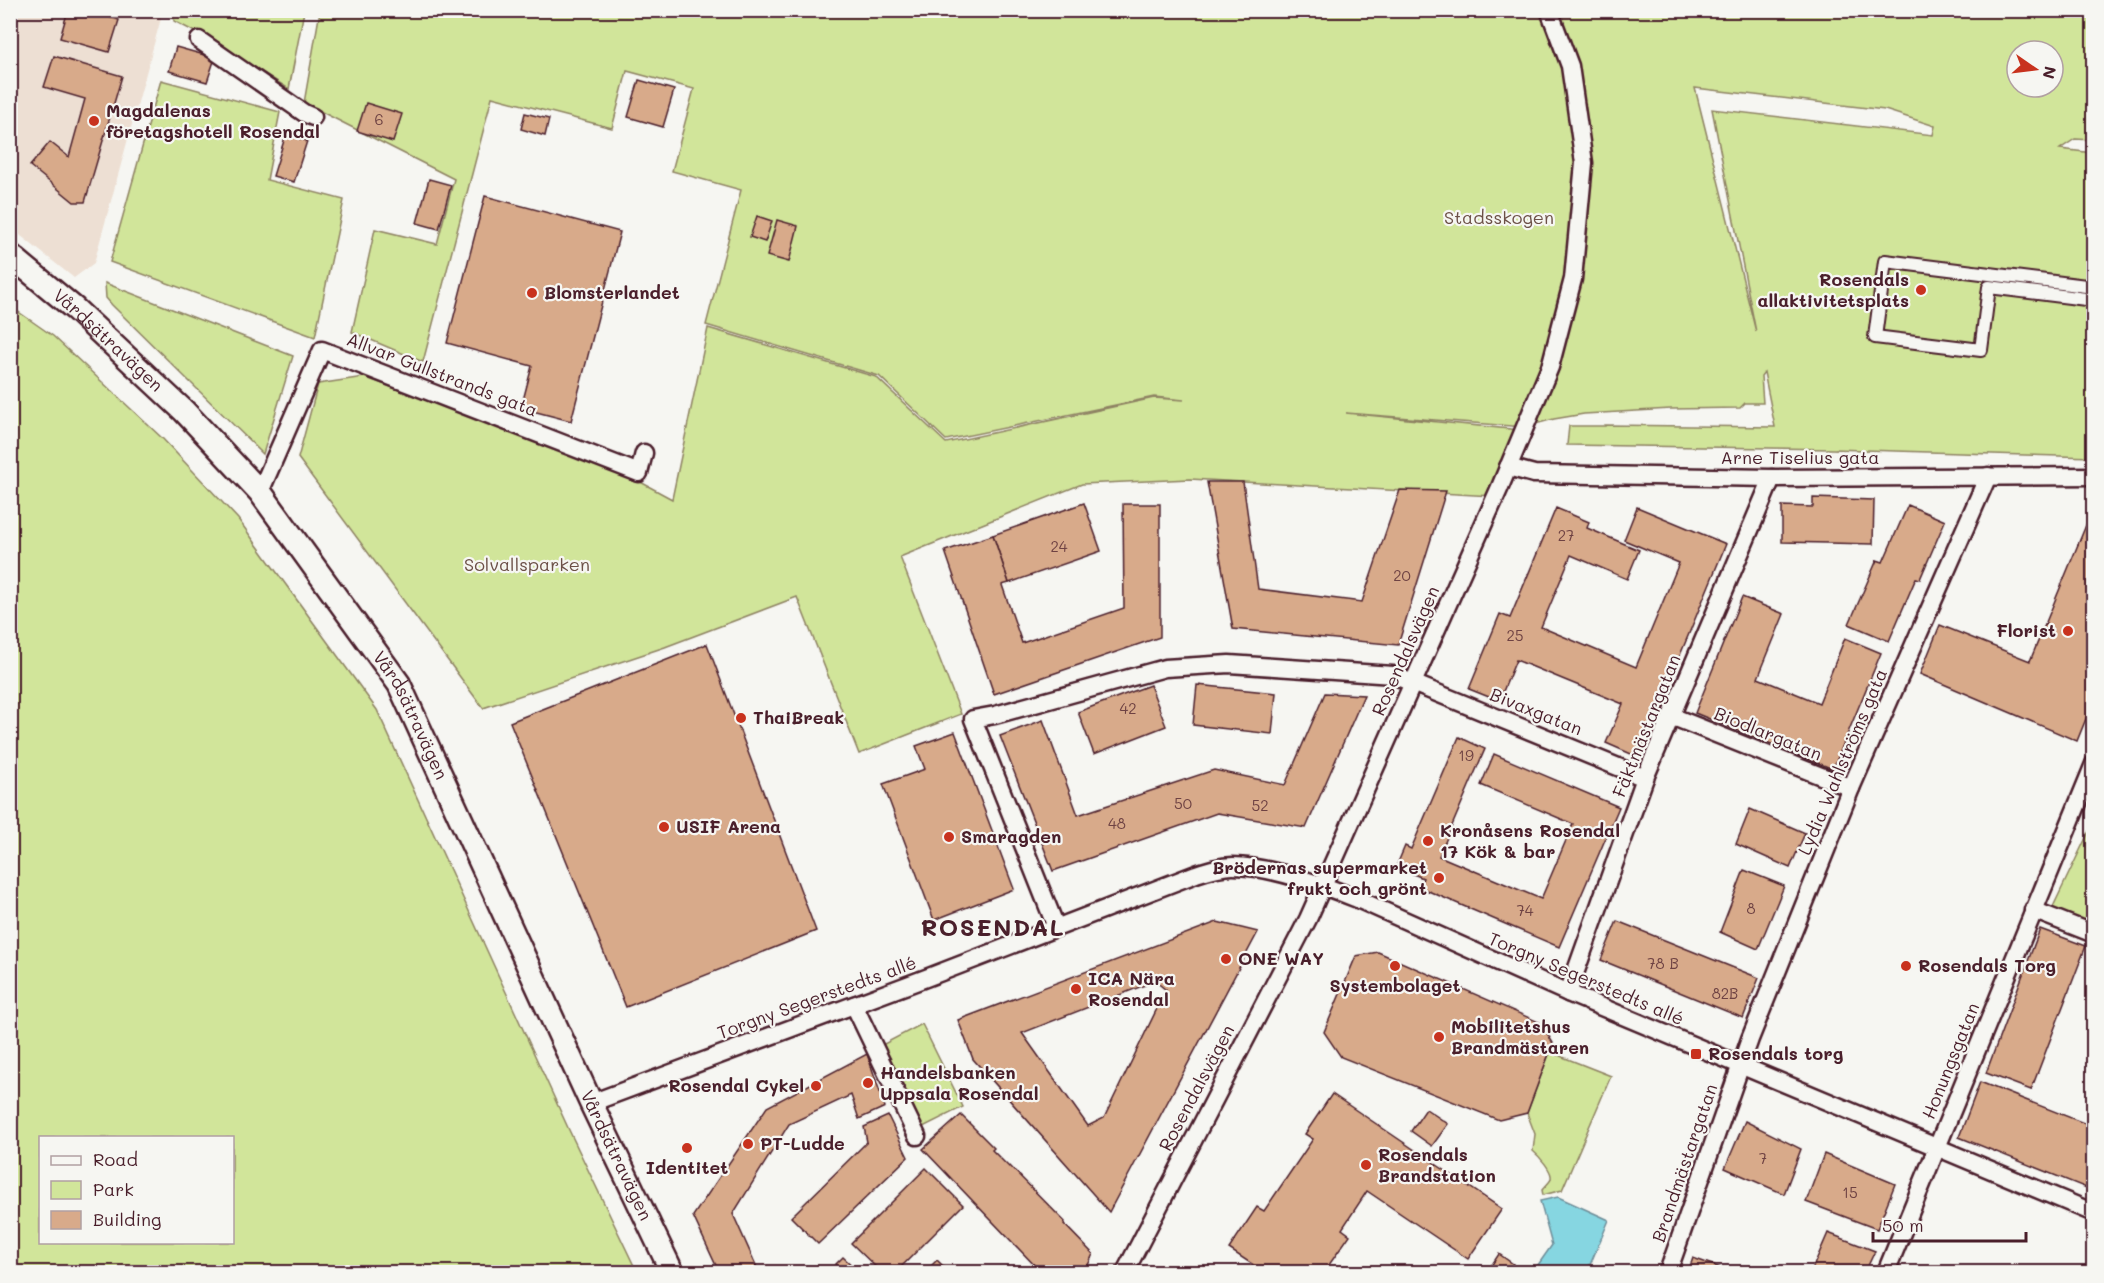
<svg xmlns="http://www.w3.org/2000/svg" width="2104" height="1283" font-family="Mali,sans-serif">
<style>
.built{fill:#eddfd3}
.green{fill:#d1e59a;stroke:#8e8262;stroke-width:1.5;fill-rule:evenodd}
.water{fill:#86d6e1;stroke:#6e8d98;stroke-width:1.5}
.building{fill:#d8aa8a;stroke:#4a1f2b;stroke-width:1.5;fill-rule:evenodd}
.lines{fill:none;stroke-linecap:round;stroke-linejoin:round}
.pedestrian-casing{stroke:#4a1f2b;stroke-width:16}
.minor-casing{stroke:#4a1f2b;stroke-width:21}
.secondary-casing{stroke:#4a1f2b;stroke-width:27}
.pedestrian{stroke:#f6f6f2;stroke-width:12}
.minor{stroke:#f6f6f2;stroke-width:16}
.secondary{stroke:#f6f6f2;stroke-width:22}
.poi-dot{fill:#c8321e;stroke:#f6f6f2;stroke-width:2}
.labels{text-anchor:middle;stroke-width:4.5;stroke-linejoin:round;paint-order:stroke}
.number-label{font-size:15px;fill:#6e4243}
.poi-label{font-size:18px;font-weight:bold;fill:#4a1f2b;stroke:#f6f6f2;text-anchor:start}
.park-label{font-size:18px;fill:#6c5047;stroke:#f6f6f2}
.street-label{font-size:18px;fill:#4a1f2b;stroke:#f6f6f2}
.district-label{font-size:24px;font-weight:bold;letter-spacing:1.5px;fill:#4a1f2b;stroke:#f6f6f2}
</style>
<rect width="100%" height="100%" fill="#f6f6f2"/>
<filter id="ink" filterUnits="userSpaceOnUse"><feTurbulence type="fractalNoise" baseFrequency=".0167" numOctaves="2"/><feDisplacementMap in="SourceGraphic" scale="12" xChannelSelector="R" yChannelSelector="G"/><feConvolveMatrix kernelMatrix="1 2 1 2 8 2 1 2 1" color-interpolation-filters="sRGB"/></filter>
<g filter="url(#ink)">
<path class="built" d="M10,11H163L94,263L74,278L11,228Z"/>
<g class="green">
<path d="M298,10L304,11L289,89L216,43L174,21L172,11Z"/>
<path d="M320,11H2093V140L2075,139L2060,149L2093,153V457L1832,449L1567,445L1569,426H1605V425L1775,427L1764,372L1761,376L1763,403H1745L1740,408L1671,409L1584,414L1554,419L1524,427L1346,413L1520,430L1492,496L1190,479L1082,484L900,557L961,714L859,754L797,597L665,647L483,708L298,458L318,384L364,377L622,472L672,499L708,328L876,377L946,443L1154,398L1184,400L1154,397L946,440L879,376L706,325L741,190L672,171L694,89L627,71L612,128L492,97L423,362L352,332L375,229L437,244L454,179L304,103ZM2017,51H2053V87H2017ZM1695,88L1885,110L1935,126L1933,135L1712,109L1756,332Z"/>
<path d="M161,80L280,112L267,180L344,200L315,337L110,262Z"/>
<path d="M105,283L293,356L263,454L112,305L106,298Z"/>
<path d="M10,306L53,336L162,438L238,519L377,710L569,1130L637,1272H11ZM40,1138H232V1242H40Z"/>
<path d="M2093,823V928L2051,911Z"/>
<path d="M922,1024L963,1107L921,1128L880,1046Z"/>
<path d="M1550,1052L1611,1076L1562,1190L1543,1195L1542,1190C1544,1187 1550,1182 1551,1179C1553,1171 1539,1156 1533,1151L1535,1134L1527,1113Z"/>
</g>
<path class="water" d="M1558,1197L1609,1220L1587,1272H1533L1552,1245L1540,1201Z"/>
<g class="building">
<path d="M68,10H93L92,12L119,20L109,52L60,38Z"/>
<path d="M176,47L215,58L207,82L169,71Z"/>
<path d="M54,56L122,76L85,202H74L30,166L50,142L69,157L85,99L44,87Z"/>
<path d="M639,80L674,90L663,127L628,117Z"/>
<path d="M366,103L402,114L393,142L357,131Z"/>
<path d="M525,113L549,119L545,136L521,129Z"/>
<path d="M286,134L307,141L294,182L273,176Z"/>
<path d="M429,179L451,185L439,229L417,223Z"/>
<path d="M485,196L620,232L571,421L521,408L532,366L447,343Z"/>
<path d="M757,216L772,221L765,242L750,237Z"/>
<path d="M777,220L798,226L789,262L767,256Z"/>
<path d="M1207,482H1243L1258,589L1362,602L1400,490L1446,491L1398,645L1233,629Z"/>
<path d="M1813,498L1874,500L1873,544L1782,542V506L1813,507Z"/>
<path d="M1084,503L1101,551L1009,583L993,535Z"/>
<path d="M1123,504H1160V637L994,694L945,551L993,535L1009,583L1002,585L1022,643L1124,608Z"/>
<path d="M1908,505L1945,521L1920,579L1916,578L1889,641L1849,624L1877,560L1883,562Z"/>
<path d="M1637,507L1726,544L1638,757L1606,743L1623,704L1516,660L1499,701L1469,689L1500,614L1510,618L1556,508L1589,522L1587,528L1639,550L1627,579L1571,555L1541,627L1636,667L1679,563L1624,540Z"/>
<path d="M2091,513H2094V699L2077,741L1920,674L1940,625L2030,661Z"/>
<path d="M1742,597L1784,614L1758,678L1819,703L1845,638L1881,653L1833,769L1695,713Z"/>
<path d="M707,644L816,931L626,1007L510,722Z"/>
<path d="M1150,685L1166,726L1094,754L1078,712Z"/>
<path d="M1197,685L1276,693L1272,734L1193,725Z"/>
<path d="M1325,693L1364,695L1306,828L1217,813L1053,871L1000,736L1043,720L1078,815L1214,770L1285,785Z"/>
<path d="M955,732L1014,889L934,920L883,784L925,769L916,746Z"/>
<path d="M1459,737L1485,749L1439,856L1541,899L1573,824L1481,785L1494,754L1619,807L1559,947L1419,887L1423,878L1396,867L1405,846L1411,849Z"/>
<path d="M1750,809L1805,833L1790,868L1736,844Z"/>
<path d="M1744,870L1784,886L1758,949L1720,932Z"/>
<path d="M1617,921L1759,978L1743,1018L1601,960Z"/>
<path d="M1217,922L1258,932L1109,1212L973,1059L958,1020ZM1155,981L1166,990L1104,1118L1088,1126L1022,1033Z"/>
<path d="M2040,929L2086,946L2031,1090L1986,1073Z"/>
<path d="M1378,952L1541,1023L1553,1043L1527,1113L1499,1120L1341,1057L1324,1032L1356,956Z"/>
<path d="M867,1054L885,1107L859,1119L851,1095L789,1124L733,1214L759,1272H719L693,1216L767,1107Z"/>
<path d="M1980,1082L2094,1127V1191L1959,1137Z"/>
<path d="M1332,1094L1502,1209L1468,1259L1367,1191L1342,1229L1350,1235L1324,1272H1264L1229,1249L1257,1207L1264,1211L1313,1139L1305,1134Z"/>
<path d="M1426,1109L1448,1124L1432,1146L1411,1131Z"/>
<path d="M961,1115L994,1148L992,1150L1009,1167L1010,1166L1065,1222L1064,1224L1093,1254L1085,1272H1041L923,1149Z"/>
<path d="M888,1116L908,1157L818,1244L791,1217L867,1142L864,1127Z"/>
<path d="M1745,1121L1801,1149L1784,1194L1725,1168Z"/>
<path d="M1824,1154L1895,1184L1877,1229L1806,1202Z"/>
<path d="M926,1168L963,1205L896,1272H881L851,1243Z"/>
<path d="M1828,1233L1875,1251L1865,1272H1811Z"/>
<path d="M1499,1254L1513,1264L1507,1272H1487Z"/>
<path d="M843,1257L859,1272H828Z"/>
<path d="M1693,1258L1732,1272H1688Z"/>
<path d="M937,1260L949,1272H925Z"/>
</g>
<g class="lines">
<g class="pedestrian-casing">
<path id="pedestrian" d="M2094,287L1885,261L1875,337L1981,350L1989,287L2094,300"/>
</g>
<g class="minor-casing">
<g id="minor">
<path d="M199,40L304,113L313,117"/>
<path d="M1508,467L1534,474L1772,478L2094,476"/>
<path d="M260,492L322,350L639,473L644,453"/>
<path d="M1671,716L1851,788"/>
<path d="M2033,910L2094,934"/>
<path d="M1056,927L973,719L995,715L1165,668L1229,664L1393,675L1645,778"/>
<path d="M1568,993L1645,778L1772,478"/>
<path d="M854,1005L917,1136"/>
<path d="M591,1103L926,978L1196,874C1208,870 1220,866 1233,866C1268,866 1322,885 1355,898L1568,993L2094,1213"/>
<path d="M1125,1272L1308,919L1500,487L1550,367L1573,279L1584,163L1570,66L1549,10"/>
<path d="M1668,1272L1750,1039L1851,788L1988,476"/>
<path d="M1886,1272L2094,764"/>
</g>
</g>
<g class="secondary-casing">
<g id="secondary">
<path id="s1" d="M10,255L75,309L184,411L260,492L399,684L591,1103L672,1272"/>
</g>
</g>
<use href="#pedestrian" class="pedestrian"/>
<use href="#minor" class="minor"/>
<use href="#secondary" class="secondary"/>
</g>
</g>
<g class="poi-dot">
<circle cx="94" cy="121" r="6"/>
<circle cx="1921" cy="290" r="6"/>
<circle cx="532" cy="293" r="6"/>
<circle cx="2068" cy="631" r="6"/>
<circle cx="741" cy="718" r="6"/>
<circle cx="664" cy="827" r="6"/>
<circle cx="949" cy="837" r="6"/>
<circle cx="1428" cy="841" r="6"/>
<circle cx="1439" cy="878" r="6"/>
<circle cx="1226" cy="959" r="6"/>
<circle cx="1395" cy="966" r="6"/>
<circle cx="1906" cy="966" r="6"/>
<circle cx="1076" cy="989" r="6"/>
<circle cx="1439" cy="1037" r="6"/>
<rect x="1690" y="1048" width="12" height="12" rx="3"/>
<circle cx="868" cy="1083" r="6"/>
<circle cx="816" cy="1086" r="6"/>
<circle cx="748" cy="1144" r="6"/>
<circle cx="687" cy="1148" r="6"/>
<circle cx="1366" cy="1165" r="6"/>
</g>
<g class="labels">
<g class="number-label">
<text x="379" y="125">6</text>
<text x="1566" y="541">27</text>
<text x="1059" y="552">24</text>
<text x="1402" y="581">20</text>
<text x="1515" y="641">25</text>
<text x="1128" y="714">42</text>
<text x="1466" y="761">19</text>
<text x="1183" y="809">50</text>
<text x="1260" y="811">52</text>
<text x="1117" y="829">48</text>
<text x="1751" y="914">8</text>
<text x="1525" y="916">74</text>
<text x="1663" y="969">78 B</text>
<text x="1725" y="999">82B</text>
<text x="1763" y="1164">7</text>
<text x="1850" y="1198">15</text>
</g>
<g class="poi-label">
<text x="106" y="117">Magdalenas<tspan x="106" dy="21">företagshotell Rosendal</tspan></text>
<text x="1909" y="286" text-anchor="end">Rosendals<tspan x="1909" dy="21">allaktivitetsplats</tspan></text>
<text x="544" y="299">Blomsterlandet</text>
<text x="2056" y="637" text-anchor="end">Florist</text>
<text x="753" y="724">ThaiBreak</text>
<text x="676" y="833">USIF Arena</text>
<text x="1440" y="837">Kronåsens Rosendal<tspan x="1440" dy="21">17 Kök &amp; bar</tspan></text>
<text x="961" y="843">Smaragden</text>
<text x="1427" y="874" text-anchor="end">Brödernas supermarket<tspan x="1427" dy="21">frukt och grönt</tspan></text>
<text x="1238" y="965">ONE WAY</text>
<text x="1918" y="972">Rosendals Torg</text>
<text x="1088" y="985">ICA Nära<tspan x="1088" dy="21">Rosendal</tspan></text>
<text x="1395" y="992" text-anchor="middle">Systembolaget</text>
<text x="1451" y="1033">Mobilitetshus<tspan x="1451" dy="21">Brandmästaren</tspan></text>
<text x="1708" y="1060">Rosendals torg</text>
<text x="880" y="1079">Handelsbanken<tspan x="880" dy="21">Uppsala Rosendal</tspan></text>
<text x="804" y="1092" text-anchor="end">Rosendal Cykel</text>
<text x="760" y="1150">PT-Ludde</text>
<text x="1378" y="1161">Rosendals<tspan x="1378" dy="21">Brandstation</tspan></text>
<text x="687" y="1174" text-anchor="middle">Identitet</text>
</g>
<g class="park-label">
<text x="1499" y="224">Stadsskogen</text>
<text x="527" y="571">Solvallsparken</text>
</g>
<g class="street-label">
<text dy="6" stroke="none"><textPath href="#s1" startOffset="130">Vårdsätravägen</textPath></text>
<text transform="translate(442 375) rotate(21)" y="6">Allvar Gullstrands gata</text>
<text x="1800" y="464">Arne Tiselius gata</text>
<text transform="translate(1406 651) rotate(-66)" y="6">Rosendalsvägen</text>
<text transform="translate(1536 712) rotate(22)" y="6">Bivaxgatan</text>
<text dy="6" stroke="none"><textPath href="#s1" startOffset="615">Vårdsätravägen</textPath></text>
<text transform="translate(1647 726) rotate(-68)" y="6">Fäktmästargatan</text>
<text transform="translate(1768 734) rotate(22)" y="6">Biodlargatan</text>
<text transform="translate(1843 762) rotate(-67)" y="6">Lydia Wahlströms gata</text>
<text transform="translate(1586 979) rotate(23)" y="6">Torgny Segerstedts allé</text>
<text transform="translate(817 998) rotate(-20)" y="6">Torgny Segerstedts allé</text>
<text transform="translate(1951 1061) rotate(-68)" y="6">Honungsgatan</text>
<text transform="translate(1197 1088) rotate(-62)" y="6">Rosendalsvägen</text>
<text dy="6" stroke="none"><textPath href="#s1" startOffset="1101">Vårdsätravägen</textPath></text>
<text transform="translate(1685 1163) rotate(-71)" y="6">Brandmästargatan</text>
</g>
<g class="district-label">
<text x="993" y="936">ROSENDAL</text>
</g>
</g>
<rect width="2104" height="1283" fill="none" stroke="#f6f6f2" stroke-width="36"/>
<rect x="18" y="18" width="2068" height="1247" fill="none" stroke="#4a1f2b" stroke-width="2" filter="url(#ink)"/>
<rect x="39" y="1136" width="195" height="108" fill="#f6f6f2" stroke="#b1a0a2" stroke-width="1.5"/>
<rect x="51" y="1156" width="30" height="9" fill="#f6f6f2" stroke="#b1a0a2" stroke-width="1.5"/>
<text x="93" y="1166" font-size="18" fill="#4a1f2b">Road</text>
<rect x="51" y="1181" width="30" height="18" fill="#d1e59a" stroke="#b1a0a2" stroke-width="1.5"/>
<text x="93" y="1196" font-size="18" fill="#4a1f2b">Park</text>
<rect x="51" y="1211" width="30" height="18" fill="#d8aa8a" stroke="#b1a0a2" stroke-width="1.5"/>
<text x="93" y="1226" font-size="18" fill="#4a1f2b">Building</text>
<g transform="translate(2035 69) rotate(104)"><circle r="28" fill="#f6f6f2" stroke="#b1a0a2" stroke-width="1.5"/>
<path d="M0-4.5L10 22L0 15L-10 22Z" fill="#c8321e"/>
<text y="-9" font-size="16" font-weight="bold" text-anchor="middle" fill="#4a1f2b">N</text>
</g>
<path d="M1873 1232v9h153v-9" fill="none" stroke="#4a1f2b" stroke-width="3"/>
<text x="1882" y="1232" font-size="18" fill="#4a1f2b" stroke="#f6f6f2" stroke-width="4.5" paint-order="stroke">50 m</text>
</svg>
